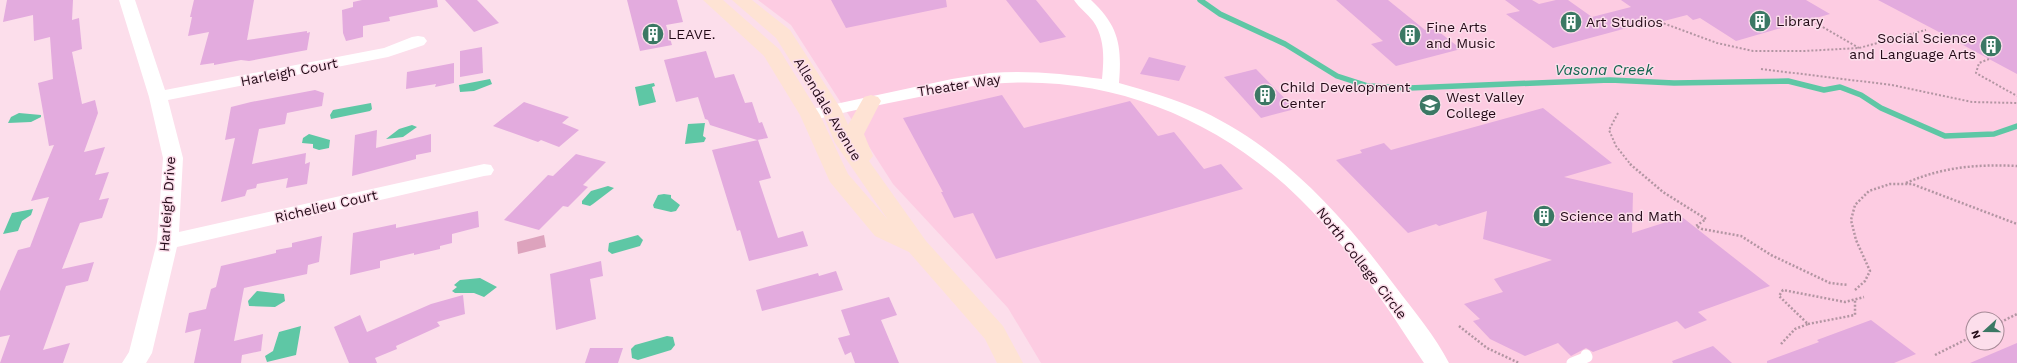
<svg xmlns="http://www.w3.org/2000/svg" width="2017" height="363" font-family="'Work Sans',sans-serif">
<style>
.built{fill:#fdcce2;fill-rule:evenodd}
.green{fill:#dda3bd}
.water{fill:#5ec7a5}
.lines{fill:none;stroke-linecap:round;stroke-linejoin:round}
.stream{stroke:#5ec7a5;stroke-width:5.5}
.building{fill:#e3abde}
.path-far1{stroke:#b295a2;stroke-width:2;stroke-dasharray:2 2;stroke-linecap:butt}
.path{stroke:#b295a2;stroke-width:2.5;stroke-dasharray:2 2;stroke-linecap:butt}
.lane{stroke:#fff;stroke-width:11}
.street{fill:#fff;fill-rule:evenodd}
.secondary{fill:#fee3d4;fill-rule:evenodd}
.labels{text-anchor:middle;stroke-width:3;stroke-linejoin:round;paint-order:stroke}
.poi-label{font-size:14px;fill:#220916;stroke:#fcdeeb;text-anchor:start}
.street-label{font-size:14px;fill:#220916;stroke:#fcdeeb}
.water-label{font-size:15px;font-style:italic;fill:#146650;stroke:#fcdeeb}
</style>
<rect width="100%" height="100%" fill="#fcdeeb"/>
<path class="built" d="M758,0H2017V363H1041L1008,308L893,184L791,25ZM1973,319H1997V343H1973Z"/>
<path class="green" d="M544,235L546,247L518,254L517,242Z"/>
<g class="water">
<path d="M490,79L492,84L474,91L460,92L459,85Z"/>
<path d="M654,83L655,86L652,87L656,102L639,106L635,87Z"/>
<path d="M371,103L372,109L370,111L331,119L330,115L333,110Z"/>
<path d="M19,113L41,115V117L31,122L8,123L11,117Z"/>
<path d="M705,123L703,136L706,138L704,142L685,144L688,124Z"/>
<path d="M412,125L417,127L403,137L386,139L399,129Z"/>
<path d="M309,134L330,140L329,148L319,150L313,148V144L302,143L303,138Z"/>
<path d="M608,186L614,188L593,204L590,206L582,204V201L591,191Z"/>
<path d="M664,194L671,195V198L680,205L676,211L671,212L654,208L653,205L658,195Z"/>
<path d="M33,209L31,215L22,221L18,231L3,234L12,213Z"/>
<path d="M638,235L643,240L640,246L612,254L608,251L609,243Z"/>
<path d="M480,278L497,287L484,297L474,293H455L452,291L457,287L454,285L460,280Z"/>
<path d="M257,291L284,294L285,301L275,307L249,306L248,301Z"/>
<path d="M301,326L296,355L267,362L265,356L273,351L279,332Z"/>
<path d="M667,336L673,337L675,345L671,350L638,360L632,358L631,349L635,345Z"/>
</g>
<g class="lines">
<path class="stream" d="M1200,0L1220,14L1285,44L1337,76L1368,86L1409,88L1610,80L1674,83L1788,81L1824,90L1840,87L1861,95L1881,108L1945,136L1994,134L2017,126"/>
</g>
<g class="building">
<path d="M7,0H73L72,20L79,18L82,49L72,52L82,104L95,100L98,113L84,152L105,147L95,175L109,172L99,200L109,198L102,218L80,223L62,269L94,262L88,281L66,286L43,350L70,343L63,363H0L10,335L0,337V291L18,250L30,247L49,197L31,201L54,145L49,146L38,83L53,79L50,37L34,41L33,15L3,22Z"/>
<path d="M194,0H254L247,40L307,31V33L310,32L307,50L249,61L241,60L214,65V63L200,65L209,32L188,36L192,17H190Z"/>
<path d="M362,0H437L438,7L389,17L390,21L363,26V37L346,41L343,33L342,10L353,7V2Z"/>
<path d="M445,0H477L499,23L474,32Z"/>
<path d="M627,0H677L683,22L666,25L672,45L640,51Z"/>
<path d="M831,0H946L947,7L846,28Z"/>
<path d="M1006,0H1036L1066,37L1040,43Z"/>
<path d="M1336,0H1388L1425,30L1434,28L1461,49L1396,66L1371,44L1383,41Z"/>
<path d="M1505,0H1532L1539,4L1556,0H1568L1592,17L1631,7L1621,0H1806L1830,14L1736,41L1700,18L1693,20L1687,15L1656,23L1653,21L1553,48L1506,14L1520,11Z"/>
<path d="M1878,0H2017V74L1937,31Z"/>
<path d="M482,47L483,73L460,77V51Z"/>
<path d="M706,51L715,78L734,74L745,103L752,102L759,123L762,122L768,138L757,140L710,125L708,120L705,119L698,97L676,102L664,60Z"/>
<path d="M1149,57L1186,66L1179,81L1140,74Z"/>
<path d="M454,63V83L435,87L436,84L406,89L407,72Z"/>
<path d="M1256,69L1295,109L1261,118L1224,77Z"/>
<path d="M315,90L324,93L322,106L287,113L285,124L259,129L252,164L306,153L305,164L310,162L307,184L286,188L288,178L257,184L256,188L247,190L245,196L221,202L235,138L225,140L231,107L251,102Z"/>
<path d="M1002,95L1024,128L1130,101L1158,136L1174,132L1204,169L1221,164L1243,189L996,259L973,213L954,218L941,192H943L903,118Z"/>
<path d="M524,102L569,117L562,123L579,130L559,147L541,140L538,142L493,126Z"/>
<path d="M1543,108L1612,163L1564,177L1633,193L1632,233L1682,217L1770,286L1698,312L1707,320L1685,329L1677,321L1593,352L1586,348L1571,356L1558,343L1525,356L1490,339L1473,321L1480,319L1464,304L1503,292L1494,279L1552,260L1483,239L1487,211L1439,226L1436,224L1408,233L1336,160L1362,153L1360,150L1384,143L1391,150Z"/>
<path d="M377,130L376,148L431,134V152L416,155V159L352,176L355,135Z"/>
<path d="M758,140L771,178L759,181L778,238L803,231L808,246L749,261L740,230L737,231L712,150Z"/>
<path d="M576,154L606,162L583,185L588,187L568,207L563,206L539,230L504,220L548,175L553,176Z"/>
<path d="M478,211L479,227L452,234V243L440,246V249L414,255V253L380,261V268L350,275L353,233L396,224V228Z"/>
<path d="M322,236L319,262L308,265L307,274L244,288L234,341L263,334L261,351L242,355L241,363H194L201,329L185,333L189,313L206,309L211,289L216,287L221,266L276,253V250L292,247V243Z"/>
<path d="M601,261L603,276L590,279L596,319L556,330L550,274Z"/>
<path d="M836,271L843,290L762,311L756,290L818,273L819,276Z"/>
<path d="M463,295L465,314L437,322L440,326L396,346L397,349L375,358L377,363H349L334,327L360,315L367,332L431,304Z"/>
<path d="M889,297L897,315L881,320L899,363H855L851,352L845,355L838,338L850,335L841,310Z"/>
<path d="M1871,320L1916,354L1894,363H1767V361L1819,342L1817,340Z"/>
<path d="M2017,343V363H1970Z"/>
<path d="M1713,346L1732,363H1673L1672,361Z"/>
<path d="M590,348H623L618,363H585Z"/>
</g>
<g class="lines">
<g class="path-far1">
<path d="M1660,22L1717,43L1753,51H1804L1859,48L1926,30"/>
<path d="M1816,23L1859,48"/>
<path d="M1989,59L1979,63L1976,73L2017,96"/>
<path d="M1761,69L1892,85L1972,102L2017,103"/>
<path d="M1618,113L1609,130L1616,146L1631,165"/>
</g>
<g class="path">
<path d="M1630,164L1663,192L1706,219L1696,226L1702,229L1741,236L1771,255L1830,283L1848,285"/>
<path d="M1906,183C1942,167 1978,164 2017,166"/>
<path d="M1855,290L1865,281L1870,271L1856,240L1851,220L1855,205L1869,191L1890,184H1912L2017,224"/>
<path d="M1808,324L1855,315V300"/>
<path d="M1997,324L2017,314"/>
<path d="M1459,326L1487,348L1519,363"/>
<path d="M1781,344L1795,329L1808,324L1779,296L1783,290L1845,302L1864,297"/>
<path d="M1935,355L1973,336"/>
</g>
<path class="lane" d="M1572,363L1587,357L1586,355"/>
<g class="street">
<path d="M119,0H135L165,90L384,48L412,37L418,36L424,37L427,41L424,45L388,57L168,100L183,158L179,232L484,164L491,165L494,170L491,175L484,176L177,247L152,353L146,363H122L129,352L157,242L163,158L149,97Z"/>
<path d="M1074,0H1091C1119,26 1122,46 1119,83C1147,91 1175,99 1202,111C1283,149 1343,216 1395,286C1414,311 1435,336 1449,363H1424C1386,306 1349,247 1300,199C1221,121 1116,77 1005,83C974,84 944,92 914,98C879,105 844,112 810,121L803,119L801,115L803,111L952,79L990,73C1028,70 1065,74 1102,79C1104,59 1105,38 1093,21C1087,13 1079,8 1074,0Z"/>
</g>
<path class="secondary" d="M703,0H723L779,49L820,115L848,174L888,220L835,143L821,109L776,38L732,0H752L790,30L841,109L848,125L864,97L871,95L878,97L881,101L864,134L873,156L869,161L926,241L1003,326L1023,363H997L985,339L909,252L875,236L830,182L800,115L764,56Z"/>
</g>
<defs>
<g id="building-disc" transform="scale(1.15)"><circle r="9.5" fill="#3b7864" stroke="#fcdeeb"/><path d="M-4-6H4V6H1V3H-1V6H-4ZM-2.5-4.3h1.7v1.8h-1.7ZM.8-4.3h1.7v1.8H.8ZM-2.5-1h1.7V.8h-1.7ZM.8-1h1.7V.8H.8Z" fill="#fff"/></g>
<g id="university-disc" transform="scale(1.15)"><circle r="9.5" fill="#3b7864" stroke="#fcdeeb"/><path d="M0-5L7-2L0 1L-7-2ZM-4 1L0 2.5L4 1V4Q0 6-4 4Z" fill="#fff"/></g>
</defs>
<g fill-rule="evenodd">
<use href="#building-disc" x="1760" y="21"/>
<use href="#building-disc" x="1571" y="22"/>
<use href="#building-disc" x="653" y="34"/>
<use href="#building-disc" x="1410" y="35"/>
<use href="#building-disc" x="1991" y="46"/>
<use href="#building-disc" x="1265" y="95"/>
<use href="#university-disc" x="1430" y="105"/>
<use href="#building-disc" x="1544" y="216"/>
</g>
<g class="labels">
<g class="poi-label">
<text x="1776" y="26">Library</text>
<text x="1586" y="27">Art Studios</text>
<text x="1426" y="32">Fine Arts<tspan x="1426" dy="16">and Music</tspan></text>
<text x="668" y="39">LEAVE.</text>
<text x="1976" y="43" text-anchor="end">Social Science<tspan x="1976" dy="16">and Language Arts</tspan></text>
<text x="1280" y="92">Child Development<tspan x="1280" dy="16">Center</tspan></text>
<text x="1446" y="102">West Valley<tspan x="1446" dy="16">College</tspan></text>
<text x="1560" y="221">Science and Math</text>
</g>
<g class="street-label">
<text transform="translate(289 72) rotate(-11)" y="5">Harleigh Court</text>
<text transform="translate(959 85) rotate(-9)" y="5">Theater Way</text>
<text transform="translate(828 109) rotate(59)" y="5">Allendale Avenue</text>
<text transform="translate(167 204) rotate(-86)" y="5">Harleigh Drive</text>
<text transform="translate(326 206) rotate(-13)" y="5">Richelieu Court</text>
<text transform="translate(1362 263) rotate(52)" y="5">North College Circle</text>
</g>
<g class="water-label">
<text x="1604" y="75">Vasona Creek</text>
</g>
</g>
<g transform="translate(1985 331) rotate(249)"><circle r="19" fill="#fcdeeb" stroke="#a58996"/>
<path d="M0-3L7 15L0 10L-7 15Z" fill="#3b7864"/>
<text y="-6" font-size="11" font-weight="bold" text-anchor="middle" fill="#220916">N</text>
</g>
</svg>
